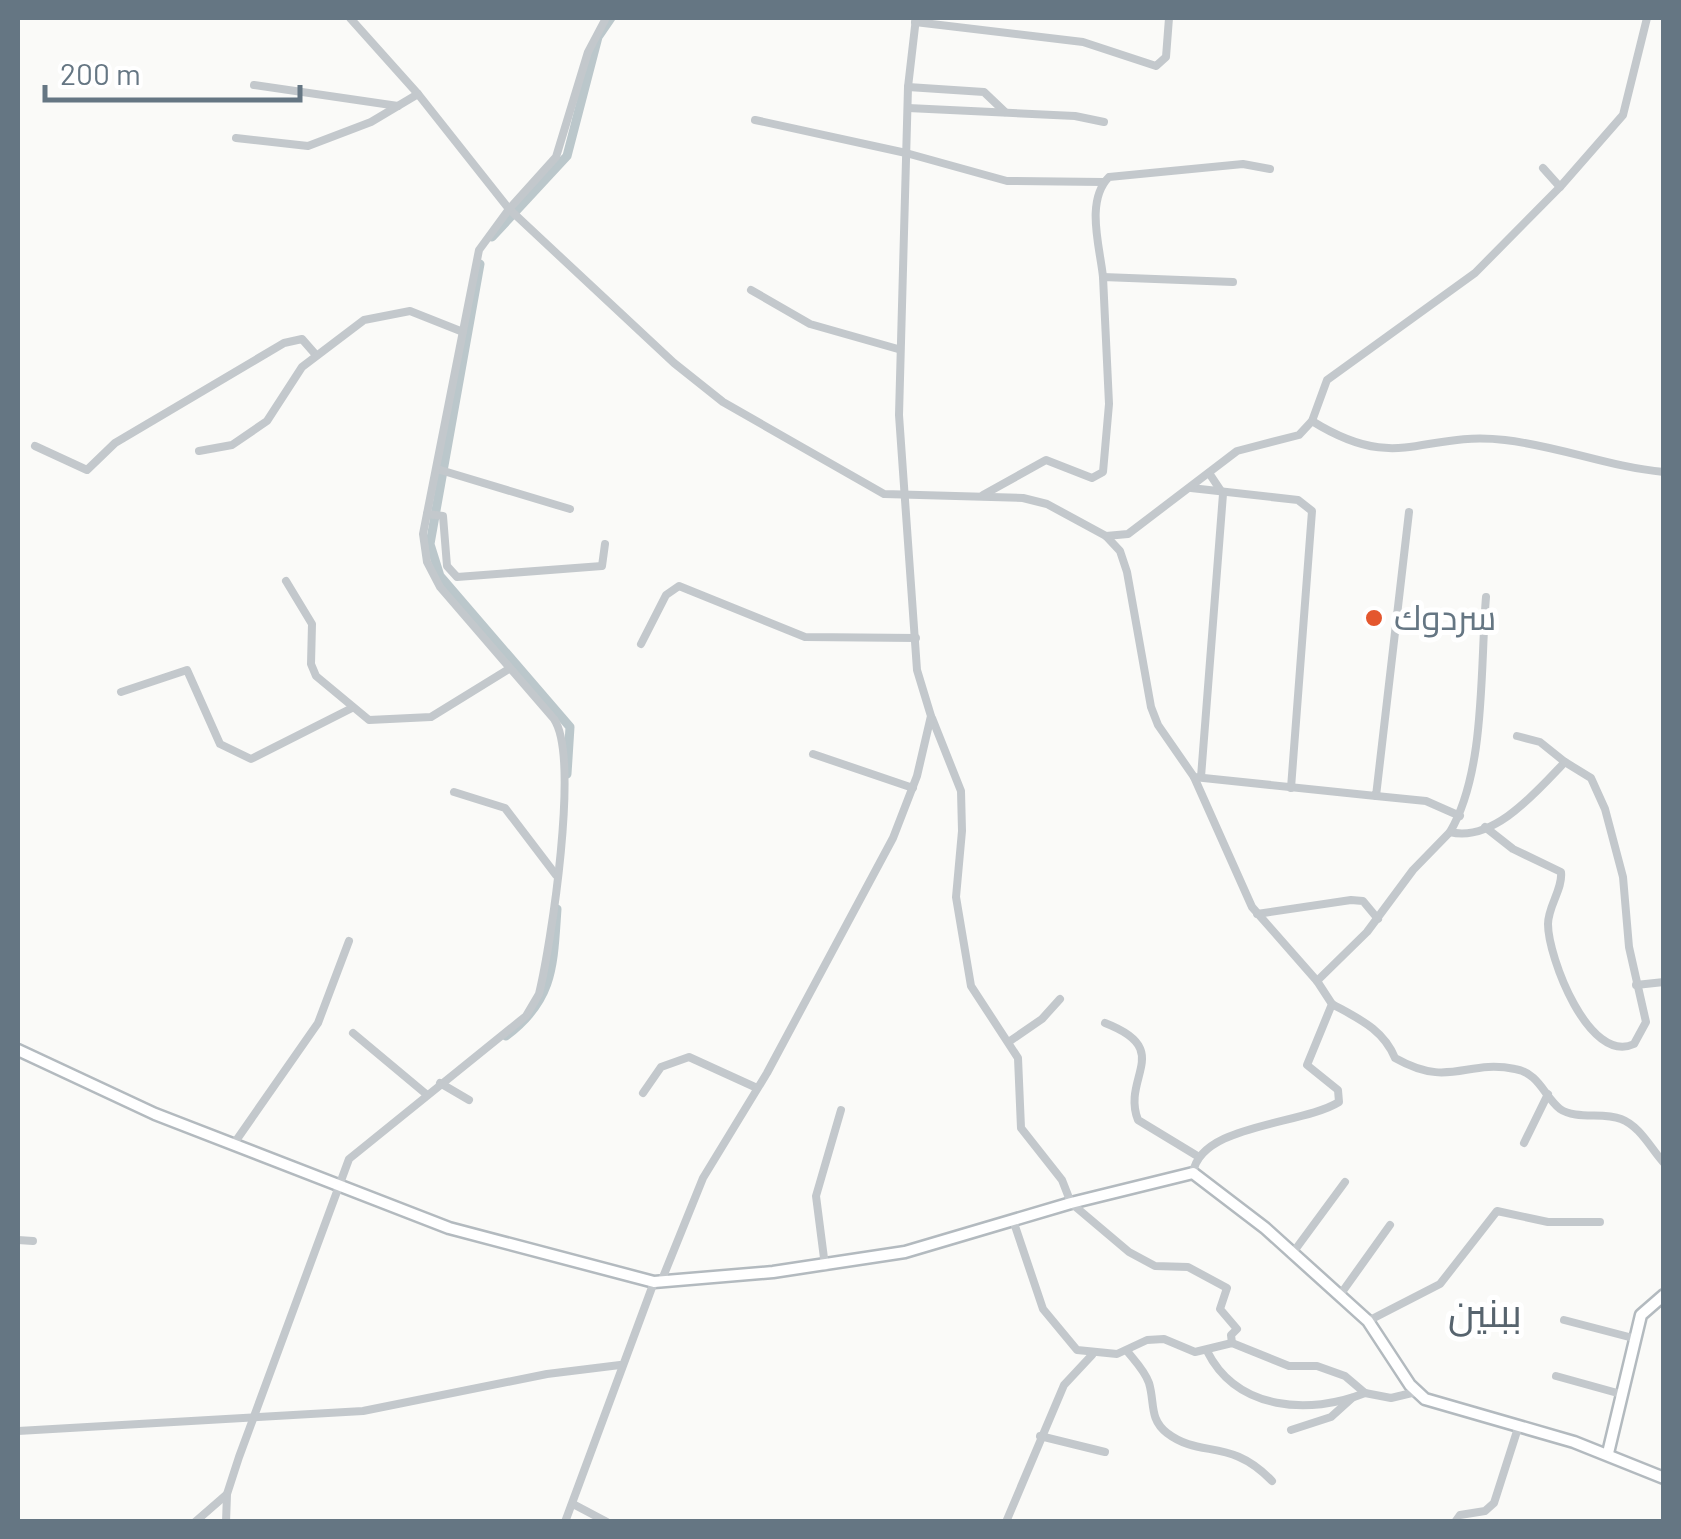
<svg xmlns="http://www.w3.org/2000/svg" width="1681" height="1539" font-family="Barlow,Cairo,sans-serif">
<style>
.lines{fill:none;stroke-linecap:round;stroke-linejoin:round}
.canal{stroke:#bbc7cb;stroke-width:9}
.secondary-casing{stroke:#b3babf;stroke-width:15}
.street{stroke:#c3c8cc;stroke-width:8}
.secondary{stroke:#fff;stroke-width:10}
.poi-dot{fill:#e4572e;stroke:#fff;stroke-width:4}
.labels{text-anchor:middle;stroke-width:10;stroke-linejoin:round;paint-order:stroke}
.poi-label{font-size:35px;fill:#657683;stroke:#fff;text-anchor:start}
.quarter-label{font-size:40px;fill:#57646e;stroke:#fff}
</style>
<rect width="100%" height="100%" fill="#fafaf8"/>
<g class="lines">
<g class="canal">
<path d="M492,237L567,156L598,37L611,18"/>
<path d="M480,264L430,544L440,576L570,727L567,774"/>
<path d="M506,1036C554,1000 553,966 557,909"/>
</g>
<g class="secondary-casing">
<g id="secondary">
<path d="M18,1050L155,1114L449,1228L654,1282L773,1272L905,1252L1071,1203L1193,1173L1265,1228L1368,1321L1410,1385L1425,1399L1574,1442L1664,1478"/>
<path d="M1608,1453L1641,1315L1664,1295"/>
</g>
</g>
<g class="street">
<path d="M350,18L418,94L509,209L674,363L723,402L884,494L1023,498L1047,504L1106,536L1120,551L1127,572L1151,707L1158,725L1194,777L1376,796L1409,512"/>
<path d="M915,22L1083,42L1156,66L1166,57L1169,18"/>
<path d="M254,85L398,106"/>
<path d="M908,87L984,92L1005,112"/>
<path d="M908,108L1075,116L1104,122"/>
<path d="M755,120L906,153L1007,181L1103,182"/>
<path d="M236,138L308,146L371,122L418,94"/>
<path d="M1560,187L1623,115L1647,18"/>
<path d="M1103,277C1100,247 1085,201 1109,177L1243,164L1270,169"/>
<path d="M751,290L810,324L898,349"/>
<path d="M1312,421C1399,475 1421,430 1505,440C1559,446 1609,467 1664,472"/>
<path d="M35,446L87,470L115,443L284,343L302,339L316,355"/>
<path d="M199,451L232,445L267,421L302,367L364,320L410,311L463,332"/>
<path d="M437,469L570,509"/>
<path d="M1191,488L1298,500L1312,511L1291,788"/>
<path d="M983,495L1046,460L1092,478L1103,472L1109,404L1103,277L1233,282"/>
<path d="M427,514L443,516L447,566L457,577L602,566L605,544"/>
<path d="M1106,536L1128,534L1237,451L1299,435L1312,421L1327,380L1475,273L1560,187L1543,168"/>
<path d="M286,581L312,624L311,664L316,676L369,720L431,717L509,669"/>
<path d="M1486,597C1480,667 1486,771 1450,832C1494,843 1538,790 1565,762L1540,742L1517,736"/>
<path d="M641,644L666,595L679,586L805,637L916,638"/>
<path d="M121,692L187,670L220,744L251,759L352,708"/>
<path d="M932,718L961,791L962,831L956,897L971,986L1018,1058L1021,1128L1062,1180L1071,1203L1129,1252L1155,1266L1188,1267L1227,1288L1220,1309L1237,1329L1231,1335L1232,1343"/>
<path d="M813,754L913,788"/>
<path d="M1194,777L1252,907L1317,981"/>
<path d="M1201,777L1223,494L1209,473"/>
<path d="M454,792L505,808L556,875"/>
<path d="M1376,796L1426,801L1460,816"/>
<path d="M1485,827L1513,849L1561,872C1563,889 1548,906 1548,924C1548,957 1589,1065 1634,1044L1646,1022L1629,947L1623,877L1605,809L1591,778L1565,762"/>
<path d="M1257,914L1351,900L1363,901L1378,919"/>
<path d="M1636,985L1664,982"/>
<path d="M1332,1004C1359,1019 1383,1029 1395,1058C1450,1089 1465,1059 1515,1069C1539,1073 1544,1096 1560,1109C1576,1120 1603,1112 1621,1119C1640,1126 1651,1149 1664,1163"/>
<path d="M1105,1023C1175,1050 1121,1077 1138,1120L1199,1157"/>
<path d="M353,1033L426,1094"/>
<path d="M1010,1041L1042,1019L1060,999"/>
<path d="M440,1083L469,1100"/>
<path d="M643,1093L661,1067L689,1057L757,1088"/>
<path d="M1524,1143L1548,1094"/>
<path d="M233,1145L318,1023L349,941"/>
<path d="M1193,1173C1200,1124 1302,1125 1339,1102L1338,1090L1307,1065L1332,1004L1317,981L1367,932L1413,870L1450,832"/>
<path d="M1013,1220L1043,1309L1077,1350L1117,1354L1147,1340L1164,1339L1195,1352L1232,1343L1289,1366H1317L1345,1376L1365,1393L1391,1398L1416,1392"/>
<path d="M18,1240L33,1241"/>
<path d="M1292,1254L1345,1182"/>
<path d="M825,1266L816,1196L841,1110"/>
<path d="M661,1282L703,1178L767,1073L893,838L917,776L931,716L917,670L899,415L908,87L916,18"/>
<path d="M1340,1295L1390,1225"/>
<path d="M1564,1320L1633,1338"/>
<path d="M1368,1321L1440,1284L1497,1211L1548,1222H1600"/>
<path d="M1127,1351C1135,1361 1145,1371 1149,1383C1155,1403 1149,1419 1167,1433C1201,1459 1230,1437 1272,1481"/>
<path d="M1207,1351C1237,1411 1310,1415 1365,1393"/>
<path d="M1556,1376L1621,1394"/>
<path d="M1291,1430L1331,1417L1352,1398"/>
<path d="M18,1431L363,1411L547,1374L620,1365"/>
<path d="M1040,1436L1105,1452"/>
<path d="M573,1504L607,1522"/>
<path d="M195,1522L226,1495"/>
<path d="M226,1522L227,1494L239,1457L349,1159L526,1016L539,994C551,944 580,758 554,719L440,587L427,562L423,534L479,250L509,209L556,157L588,52L606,18"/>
<path d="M565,1522L654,1282"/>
<path d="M1006,1522L1064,1385L1092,1355"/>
<path d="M1455,1522L1460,1515L1485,1511L1494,1503L1518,1428"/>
</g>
<use href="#secondary" class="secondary"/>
</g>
<circle class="poi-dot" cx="1374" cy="618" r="10"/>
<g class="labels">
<g class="poi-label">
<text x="1394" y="630">سردوك</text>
</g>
<g class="quarter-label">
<text x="1485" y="1327">ببنين</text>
</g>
</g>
<rect width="1681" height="1539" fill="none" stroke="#657683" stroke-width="40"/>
<path d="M45 85v15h255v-15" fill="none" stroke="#657683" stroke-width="5"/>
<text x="60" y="85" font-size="30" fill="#657683" stroke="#ffffff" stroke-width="8" paint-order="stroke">200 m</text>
</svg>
